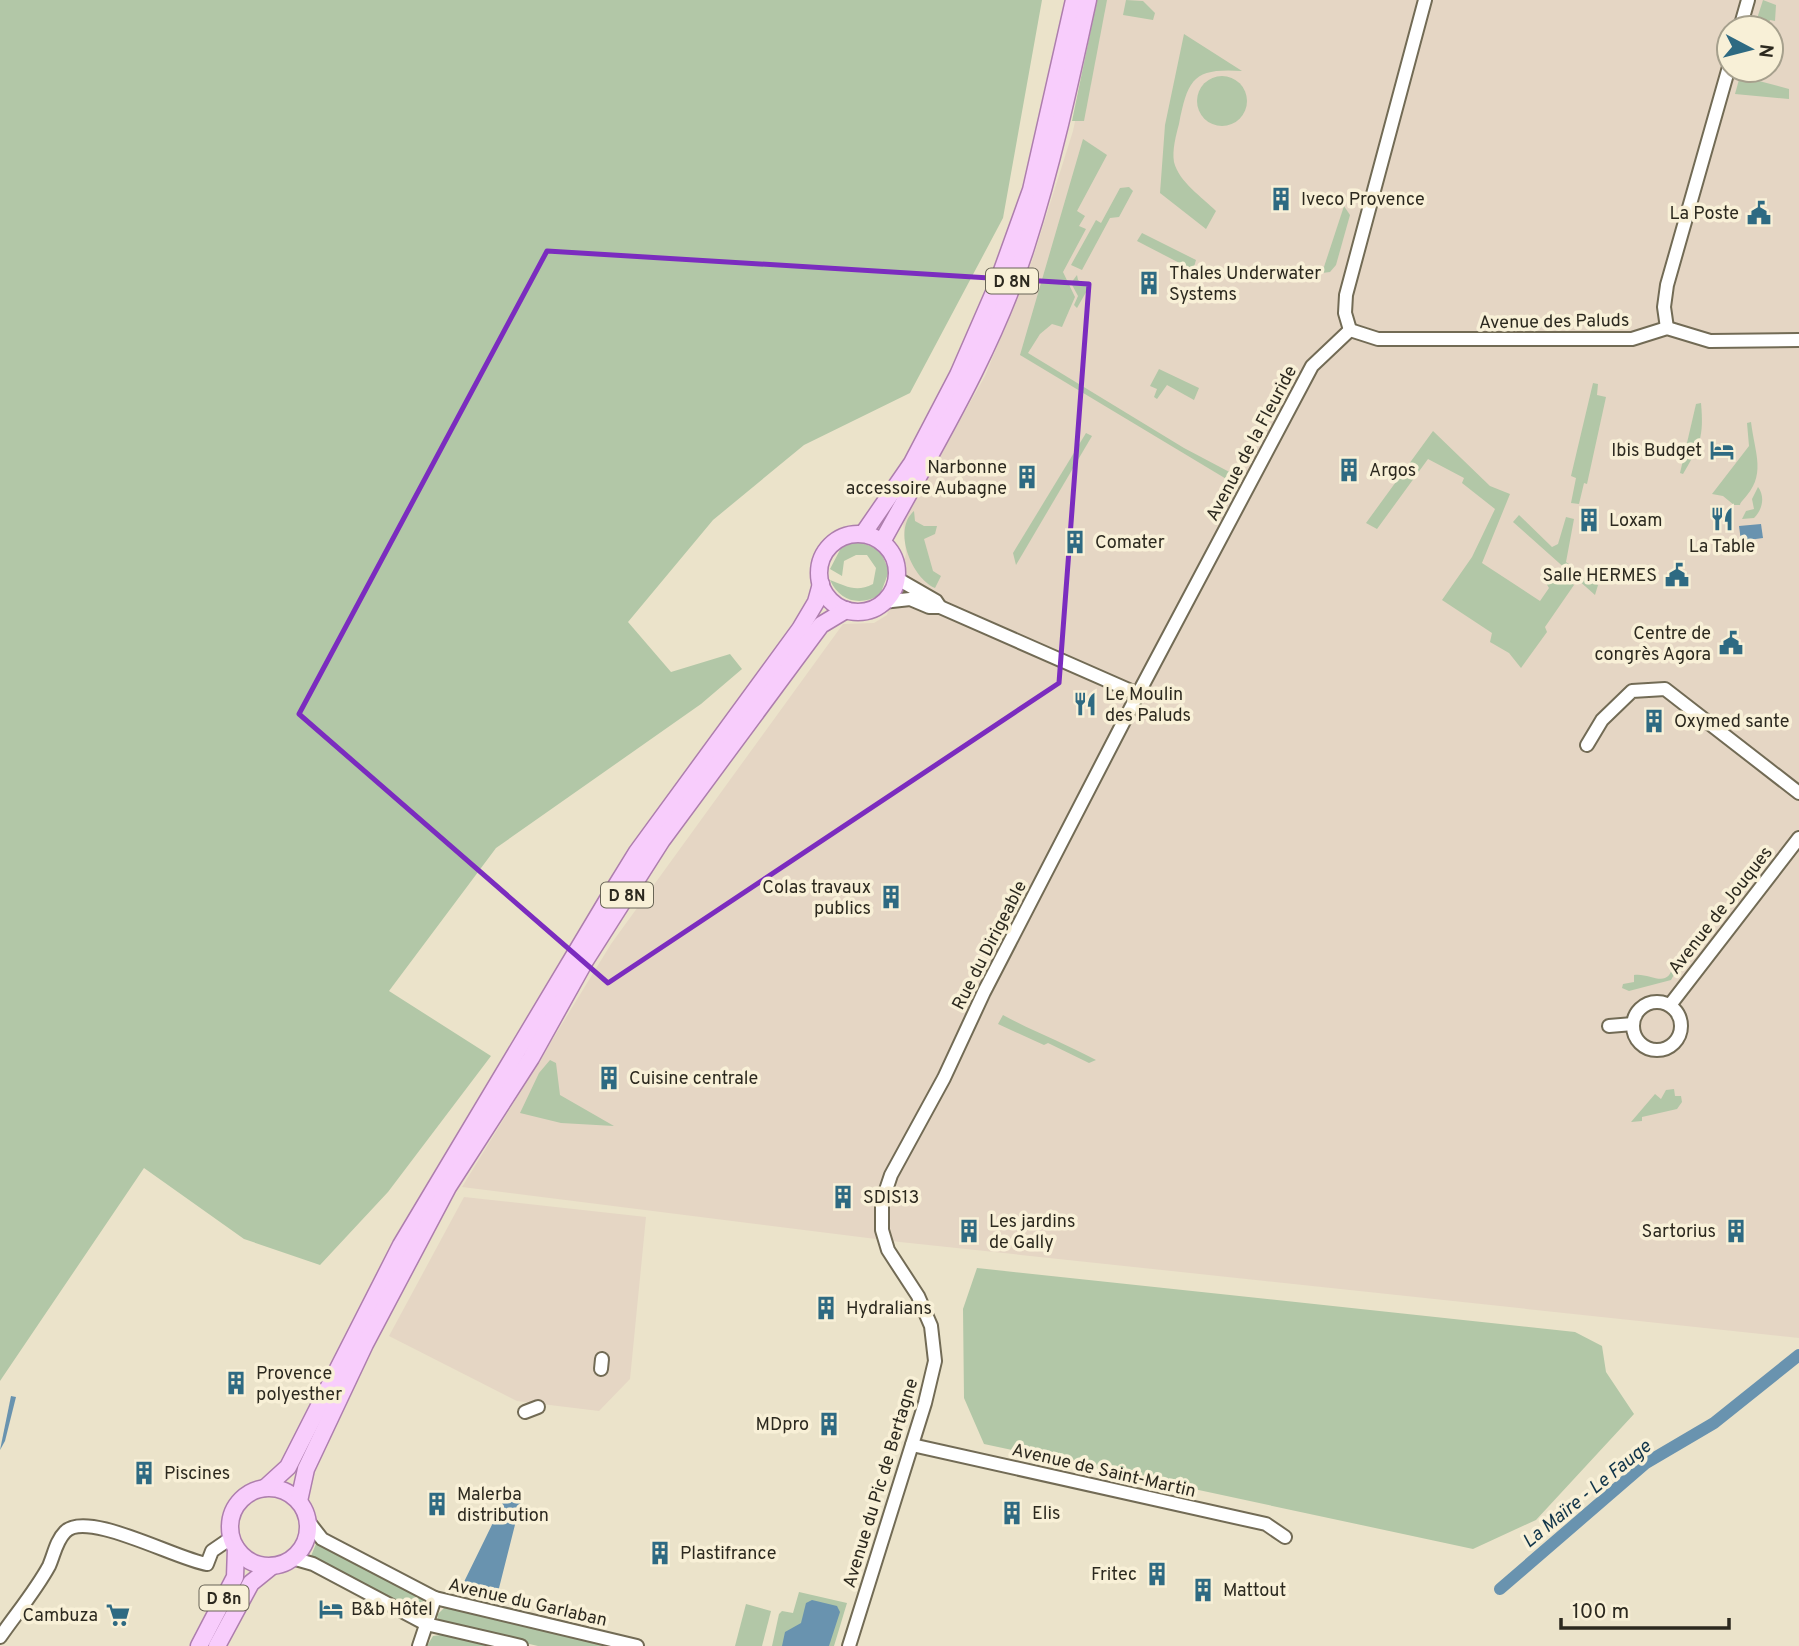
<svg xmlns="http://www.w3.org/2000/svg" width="1799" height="1646" font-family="Overpass,sans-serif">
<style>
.commercial{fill:#e5d6c4;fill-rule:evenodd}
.green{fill:#b2c7a7}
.water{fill:#6993af}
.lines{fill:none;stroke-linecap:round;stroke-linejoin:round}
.canal{stroke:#6993af;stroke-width:12}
.minor-casing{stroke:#726b55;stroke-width:16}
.major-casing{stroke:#ad7ead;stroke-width:19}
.minor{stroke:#fff;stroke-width:12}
.major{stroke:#f8cdfc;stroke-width:16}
.marked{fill:none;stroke:#7b2cbf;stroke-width:5;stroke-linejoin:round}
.labels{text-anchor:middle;stroke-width:7;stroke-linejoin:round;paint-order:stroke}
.shield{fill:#f8f0d7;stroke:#696556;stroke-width:2}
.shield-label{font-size:16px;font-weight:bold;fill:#2c291f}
.poi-label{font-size:18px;fill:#2c291f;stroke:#f8f0d7;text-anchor:start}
.street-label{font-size:18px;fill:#2c291f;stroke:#f8f0d7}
.water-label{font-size:19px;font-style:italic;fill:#11354a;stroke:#f8f0d7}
</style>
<rect width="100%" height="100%" fill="#ebe3ca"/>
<g class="commercial">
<path d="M1100,0H1799V1338L900,1242L462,1187L611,944L843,624L874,623L887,615L906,554L903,521L985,376L1032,261L1073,131ZM1729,28H1771V70H1729Z"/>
<path d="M464,1197L646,1217L630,1379L599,1411L517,1401L389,1336Z"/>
</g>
<g class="green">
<path d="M0,0H1042L1003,218L910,393L804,445L713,520L628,622L671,672L730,654L742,669L701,704L496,848L389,991L491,1056L388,1192L320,1265L244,1239L144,1168L0,1381Z"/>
<path d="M1097,0H1107L1084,121H1072Z"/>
<path d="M1126,0L1143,1L1155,13L1153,20L1123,15Z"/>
<path d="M1763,0L1776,5L1775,21L1770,20L1767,28H1754Z"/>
<path d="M1184,34L1242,71C1194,68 1188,78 1179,124C1176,135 1172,150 1174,162C1179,182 1202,197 1216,211L1206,229L1160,193L1165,125Z"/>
<path d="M1740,76L1789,89V99L1735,94Z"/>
<circle cx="1222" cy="101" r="25"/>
<path d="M1083,139L1107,155L1077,211L1085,216L1079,226L1086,229L1063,272L1075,297L1062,327L1052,324L1040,334L1028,353L1184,448L1237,476L1233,483L1020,355Z"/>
<path d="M1129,187L1133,191L1119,217L1110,218L1082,270L1071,265L1096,220L1101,223L1120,188Z"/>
<path d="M1344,206L1350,215L1336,265L1330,272L1322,273Z"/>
<path d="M1142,233L1196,260L1193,270L1137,241Z"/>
<path d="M1077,275L1078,280L1089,287L1077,308L1074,305L1078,296L1071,283Z"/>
<path d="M1159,369L1199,388L1194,400L1167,385L1157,399L1154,397L1157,389L1150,386Z"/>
<path d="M1593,383L1598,384L1597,395L1606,397L1587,484L1584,483L1579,504L1571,503L1576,478L1571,476Z"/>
<path d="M1701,403C1704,437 1700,445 1683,474L1680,473L1696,404Z"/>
<path d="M1751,422C1755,455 1767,475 1743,500C1737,506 1744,505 1734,505L1723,496L1712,494L1749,446L1747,423Z"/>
<path d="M1433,431L1490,486L1510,494L1482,563L1540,601L1549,588L1546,583L1553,569L1574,585L1545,627L1547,632L1521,668L1509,653L1490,642L1492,633L1442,600L1472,557L1495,509L1462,483L1464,478L1428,459L1377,529L1366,523Z"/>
<path d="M1086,433L1092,436L1016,565L1013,553Z"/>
<path d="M1758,487C1765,496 1763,509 1754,518L1742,519L1746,511L1754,509L1752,499Z"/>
<path d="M914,511L915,521L924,526H937L935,534L924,539L933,571L941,576L935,588C912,578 892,530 914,511Z"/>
<path d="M1519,515L1552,547L1558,544L1566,517L1574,519L1566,562L1598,585L1595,595L1513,522Z"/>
<path d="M857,541L880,550L889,571L880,595C860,606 840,602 830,580C846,586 856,593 873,584L876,568L867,555H856L844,561L842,576L830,569L842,546Z"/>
<path d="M1673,964L1679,966L1671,980L1629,991L1622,988L1623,984L1634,982V975C1650,972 1669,991 1673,964Z"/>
<path d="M1003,1015C1034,1032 1064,1043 1096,1060L1089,1063L1048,1043L1044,1045L998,1024Z"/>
<path d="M550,1060L556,1063L560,1095L614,1126L561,1123L520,1113L539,1073Z"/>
<path d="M1674,1089L1675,1096H1681L1682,1102L1677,1109L1642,1117V1121L1631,1122L1655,1094L1661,1099L1666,1090Z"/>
<path d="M977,1268L1575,1332L1602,1346L1606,1372L1634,1414L1536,1520L1473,1549L984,1444L964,1398L963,1309Z"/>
<path d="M316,1544L421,1596L424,1603L420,1612L411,1614L315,1561L311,1556Z"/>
<path d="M799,1592L847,1603L834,1646H772L779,1614L782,1611L793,1613Z"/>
<path d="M746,1604L771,1611L762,1646H735Z"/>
<path d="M446,1606L619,1646H538L439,1623L437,1615Z"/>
<path d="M449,1634L499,1646H427L433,1636Z"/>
</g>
<g class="water">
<path d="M1761,524L1763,538L1741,541L1739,526Z"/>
<path d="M11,1396L16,1397L5,1441L0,1450Z"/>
<path d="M515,1488L523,1494L522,1497L496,1600L464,1594L462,1586L509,1490Z"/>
<path d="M812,1600L837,1606L840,1612L829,1646H782L785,1632L801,1623L806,1603Z"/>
</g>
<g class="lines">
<path class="canal" d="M1500,1589L1646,1463L1714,1423L1799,1355"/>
<g class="minor-casing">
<g id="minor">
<path d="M1740,28L1748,0"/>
<path d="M1667,328L1664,307L1667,285L1729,67"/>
<path d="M1350,330L1378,339H1632L1667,328L1710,341L1799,340"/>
<path d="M1350,330L1345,313L1346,295L1425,0"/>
<path d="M883,602L910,599L929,607H940L936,601L896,578"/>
<path d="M940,607L1138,694"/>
<path d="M1587,745L1602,720L1632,691L1665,689L1799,793"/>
<circle cx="1657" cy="1026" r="24"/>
<path d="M1670,1005L1799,838"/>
<path d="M1609,1026L1633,1024"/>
<path d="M601,1369L602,1359"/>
<path d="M525,1412L538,1407"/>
<path d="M912,1445L1266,1524L1285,1537"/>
<path d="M308,1521L322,1539L435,1598L637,1646"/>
<path d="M292,1558L313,1564L426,1624L521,1646"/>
<path d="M0,1637C16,1614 36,1590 49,1566C54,1555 56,1541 65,1532C86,1509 178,1560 207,1564L212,1551L231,1538"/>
<path d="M419,1646L435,1598"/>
<path d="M849,1646L925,1403L935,1361L931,1326L918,1296L888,1250L882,1230V1202L891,1175L944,1078L984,992L1138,694L1312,366L1350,330"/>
</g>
</g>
<g class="major-casing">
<g id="major">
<path d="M863,534L912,463L958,375L995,290L1031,190L1074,0"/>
<circle cx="858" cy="573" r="39"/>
<path d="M882,542C934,447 993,351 1026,247C1052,166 1070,83 1088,0"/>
<circle cx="269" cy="1527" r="39"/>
<path d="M265,1488L288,1467L401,1245L608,899L637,852L800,629L816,602L821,584"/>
<path d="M299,1501L306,1469L365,1344L448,1187L531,1058L585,961L662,840L795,660L821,625L846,610"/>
<path d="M199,1646L235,1577L236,1548"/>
<path d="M217,1646L251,1583L272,1566"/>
</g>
</g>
<use href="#minor" class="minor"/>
<use href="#major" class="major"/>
</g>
<path class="marked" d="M547,251L1089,284L1059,683L608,983L299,714Z"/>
<defs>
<g id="building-bare" transform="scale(1.89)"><path d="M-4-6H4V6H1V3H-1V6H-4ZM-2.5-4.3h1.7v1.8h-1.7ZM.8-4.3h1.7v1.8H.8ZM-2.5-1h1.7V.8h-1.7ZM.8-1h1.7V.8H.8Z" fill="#2e6a82" stroke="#f8f0d7" stroke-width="2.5" paint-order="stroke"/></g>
<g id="civic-bare" transform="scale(1.89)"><path d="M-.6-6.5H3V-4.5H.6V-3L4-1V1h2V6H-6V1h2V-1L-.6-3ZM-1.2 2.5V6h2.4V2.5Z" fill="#2e6a82" stroke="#f8f0d7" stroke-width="2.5" paint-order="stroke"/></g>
<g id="hotel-bare" transform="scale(1.89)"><path d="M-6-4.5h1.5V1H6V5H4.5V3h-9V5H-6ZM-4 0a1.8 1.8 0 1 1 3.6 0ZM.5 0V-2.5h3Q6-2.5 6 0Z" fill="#2e6a82" stroke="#f8f0d7" stroke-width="2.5" paint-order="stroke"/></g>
<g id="restaurant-bare" transform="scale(1.89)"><path d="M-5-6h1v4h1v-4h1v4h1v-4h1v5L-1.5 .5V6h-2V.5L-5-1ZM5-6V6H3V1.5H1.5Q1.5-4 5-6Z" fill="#2e6a82" stroke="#f8f0d7" stroke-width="2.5" paint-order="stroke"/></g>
<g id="supermarket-bare" transform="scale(1.89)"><path d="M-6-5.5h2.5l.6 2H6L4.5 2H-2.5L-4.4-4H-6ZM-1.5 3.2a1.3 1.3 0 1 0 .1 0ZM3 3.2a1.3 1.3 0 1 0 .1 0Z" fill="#2e6a82" stroke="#f8f0d7" stroke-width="2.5" paint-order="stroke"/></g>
</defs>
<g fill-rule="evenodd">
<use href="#building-bare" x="1281" y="199"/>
<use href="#civic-bare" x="1759" y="213"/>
<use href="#building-bare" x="1149" y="283"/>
<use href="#hotel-bare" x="1722" y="450"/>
<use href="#building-bare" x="1349" y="470"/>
<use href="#building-bare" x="1027" y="477"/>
<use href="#restaurant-bare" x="1722" y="519"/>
<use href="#building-bare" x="1589" y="520"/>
<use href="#building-bare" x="1075" y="542"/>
<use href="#civic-bare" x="1677" y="575"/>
<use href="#civic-bare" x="1731" y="643"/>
<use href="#restaurant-bare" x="1085" y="704"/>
<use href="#building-bare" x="1654" y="721"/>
<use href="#building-bare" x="891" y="897"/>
<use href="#building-bare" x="609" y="1078"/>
<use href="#building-bare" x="843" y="1197"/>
<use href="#building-bare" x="969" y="1231"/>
<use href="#building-bare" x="1736" y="1231"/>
<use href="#building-bare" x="826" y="1308"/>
<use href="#building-bare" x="236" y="1383"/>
<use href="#building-bare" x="829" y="1424"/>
<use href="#building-bare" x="144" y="1473"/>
<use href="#building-bare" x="437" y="1504"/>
<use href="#building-bare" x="1012" y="1513"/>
<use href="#building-bare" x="660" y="1553"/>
<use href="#building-bare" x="1157" y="1574"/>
<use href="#building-bare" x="1203" y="1590"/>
<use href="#hotel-bare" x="331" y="1609"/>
<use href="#supermarket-bare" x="118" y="1615"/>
</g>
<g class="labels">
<g class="shield">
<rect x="986" y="268.5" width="52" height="25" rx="5"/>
<rect x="601" y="882.5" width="52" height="25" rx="5"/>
<rect x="199.5" y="1585.5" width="49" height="25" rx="5"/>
</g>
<g class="shield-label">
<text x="1012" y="287">D 8N</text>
<text x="627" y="901">D 8N</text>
<text x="224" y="1604">D 8n</text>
</g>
<g class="poi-label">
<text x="1301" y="205">Iveco Provence</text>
<text x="1739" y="219" text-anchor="end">La Poste</text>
<text x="1169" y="279">Thales Underwater<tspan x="1169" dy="21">Systems</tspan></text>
<text x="1702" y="456" text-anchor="end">Ibis Budget</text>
<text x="1007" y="473" text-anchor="end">Narbonne<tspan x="1007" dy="21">accessoire Aubagne</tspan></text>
<text x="1369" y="476">Argos</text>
<text x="1609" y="526">Loxam</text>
<text x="1095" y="548">Comater</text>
<text x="1722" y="552" text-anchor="middle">La Table</text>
<text x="1657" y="581" text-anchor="end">Salle HERMES</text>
<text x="1711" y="639" text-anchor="end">Centre de<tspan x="1711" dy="21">congrès Agora</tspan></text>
<text x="1105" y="700">Le Moulin<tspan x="1105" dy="21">des Paluds</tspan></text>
<text x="1674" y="727">Oxymed sante</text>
<text x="871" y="893" text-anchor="end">Colas travaux<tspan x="871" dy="21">publics</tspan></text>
<text x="629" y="1084">Cuisine centrale</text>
<text x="863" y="1203">SDIS13</text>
<text x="989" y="1227">Les jardins<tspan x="989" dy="21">de Gally</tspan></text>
<text x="1716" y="1237" text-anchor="end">Sartorius</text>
<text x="846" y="1314">Hydralians</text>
<text x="256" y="1379">Provence<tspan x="256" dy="21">polyesther</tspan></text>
<text x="809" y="1430" text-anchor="end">MDpro</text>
<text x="164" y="1479">Piscines</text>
<text x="457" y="1500">Malerba<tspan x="457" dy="21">distribution</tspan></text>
<text x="1032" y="1519">Elis</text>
<text x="680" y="1559">Plastifrance</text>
<text x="1137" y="1580" text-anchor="end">Fritec</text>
<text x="1223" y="1596">Mattout</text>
<text x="351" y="1615">B&amp;b Hôtel</text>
<text x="98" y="1621" text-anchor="end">Cambuza</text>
</g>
<g class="street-label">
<text transform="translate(1554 321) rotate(-1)" y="6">Avenue des Paluds</text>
<text transform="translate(1251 443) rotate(-62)" y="6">Avenue de la Fleuride</text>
<text transform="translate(1720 910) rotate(-52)" y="6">Avenue de Jouques</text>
<text transform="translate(989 945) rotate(-63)" y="6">Rue du Dirigeable</text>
<text transform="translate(1104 1470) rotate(13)" y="6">Avenue de Saint-Martin</text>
<text transform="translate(880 1483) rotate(-73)" y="6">Avenue du Pic de Bertagne</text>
<text transform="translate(528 1602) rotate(13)" y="6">Avenue du Garlaban</text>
</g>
<g class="water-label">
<text transform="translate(1586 1493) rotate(-39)" y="7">La Maïre - Le Fauge</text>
</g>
</g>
<g transform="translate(1750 49) rotate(97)"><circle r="33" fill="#f8f0d7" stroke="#a6a08d" stroke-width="2"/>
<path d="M0-5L12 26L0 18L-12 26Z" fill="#2e6a82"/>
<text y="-10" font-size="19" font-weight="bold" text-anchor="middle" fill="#2c291f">N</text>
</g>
<path d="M1561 1618v10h168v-10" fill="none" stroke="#2c291f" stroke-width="3.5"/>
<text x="1572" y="1618" font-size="21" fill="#2c291f" stroke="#f8f0d7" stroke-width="5" paint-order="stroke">100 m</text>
</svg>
